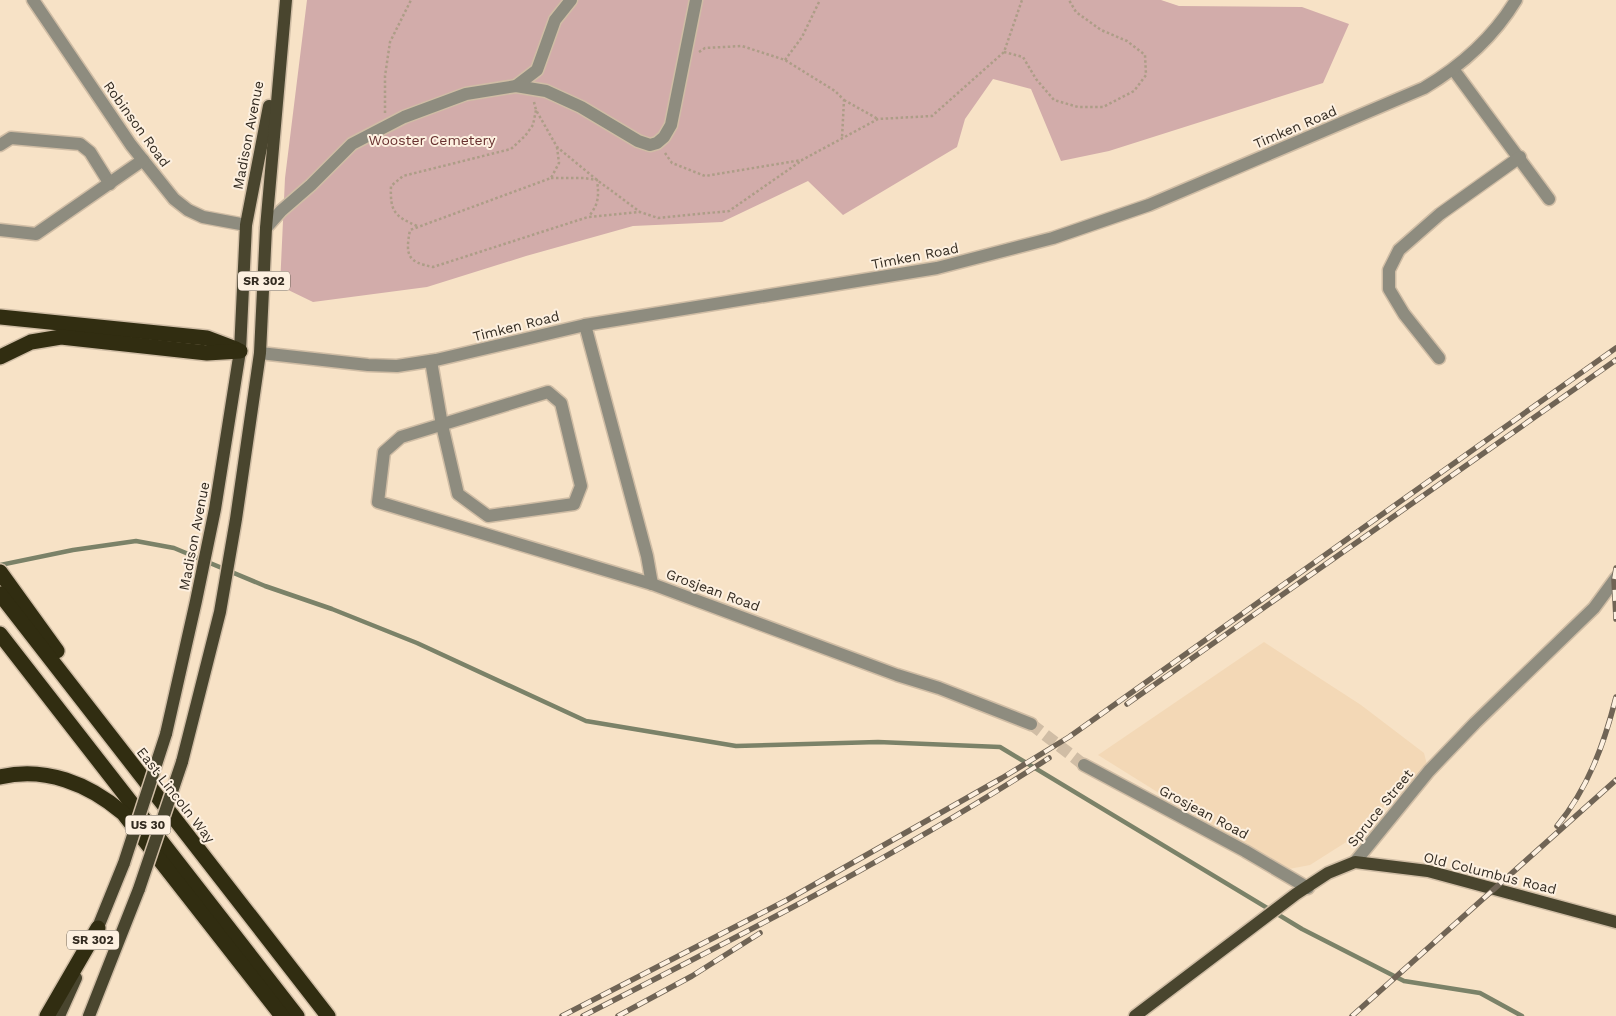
<svg xmlns="http://www.w3.org/2000/svg" width="1616" height="1016" font-family="'Work Sans',sans-serif">
<style>
.built{fill:#f3d8b6}
.green{fill:#d2acaa}
.lines{fill:none;stroke-linecap:round;stroke-linejoin:round}
.stream{stroke:#7b8268;stroke-width:4.5}
.minor-tunnel{stroke:#d0bda5;stroke-width:12;stroke-dasharray:12 6;stroke-linecap:butt}
.minor-casing{stroke:#d0bda5;stroke-width:15}
.major-casing{stroke:#d0bda5;stroke-width:15}
.highway-casing{stroke:#d0bda5;stroke-width:18}
.path{stroke:#ad9d87;stroke-width:2.5;stroke-dasharray:2.5 2.5;stroke-linecap:butt}
.minor{stroke:#8e8c7f;stroke-width:12}
.major{stroke:#49452e;stroke-width:12}
.highway{stroke:#312d11;stroke-width:15}
.rail-casing{stroke:#706455;stroke-width:5.5}
.rail{stroke:#fdf0e0;stroke-width:4;stroke-dasharray:11;stroke-linecap:butt}
.major-bridge-casing{stroke:#d0bda5;stroke-width:15;stroke-linecap:butt}
.major-bridge{stroke:#49452e;stroke-width:12}
.labels{text-anchor:middle;stroke-width:4;stroke-linejoin:round;paint-order:stroke}
.shield{fill:#fdf0e0;stroke:#70665a;stroke-width:1}
.shield-label{font-size:12px;font-weight:bold;fill:#332b21}
.street-label{font-size:14px;fill:#332b21;stroke:#fdf0e0}
.park-label{font-size:14px;fill:#67302f;stroke:#fdf0e0}
</style>
<rect width="100%" height="100%" fill="#f7e2c6"/>
<path class="built" d="M1264,642L1361,705L1424,753L1427,765L1351,839L1310,865L1289,869L1268,861L1098,755Z"/>
<path class="green" d="M307,0H1161L1179,6L1302,7L1349,24L1323,83L1109,151L1061,161L1031,89L993,79L965,119L957,147L843,215L808,181L722,222L633,226L526,256L427,287L313,302L280,286L285,178Z"/>
<g class="lines">
<path class="stream" d="M0,565L73,550L136,541L174,548L265,586L332,609L417,643L586,721L736,746L878,742L1000,747L1302,929L1404,981L1480,993L1522,1016"/>
<path class="minor-tunnel" d="M1031,724L1084,765"/>
<g class="minor-casing">
<g id="minor">
<path d="M33,0L131,145L174,199L188,210L203,217L246,225"/>
<path d="M1453,69L1549,199"/>
<path d="M516,86L537,70L555,20L571,0"/>
<path d="M0,145L11,138L80,144L90,152L110,184"/>
<path d="M266,228L281,211L311,185L352,144L404,117L466,94L516,86L546,91L581,107L638,141L650,145L657,143L664,137L671,125L696,0"/>
<path d="M0,230L36,234L143,160"/>
<path d="M585,325L647,556L652,584"/>
<path d="M260,353L368,365L397,366L436,360L585,325L937,268L1053,238L1149,205L1424,88C1461,66 1493,38 1516,0"/>
<path d="M1439,358L1404,314L1389,289V270L1399,250L1440,214L1520,157"/>
<path d="M431,361L442,425L458,494L488,516L574,504L581,486L561,403L548,392L401,437L384,452L378,502L652,584L897,675L939,688L1031,724"/>
<path d="M1084,765L1245,851L1308,888"/>
<path d="M1355,862L1429,771L1475,723L1594,608L1616,578"/>
</g>
</g>
<g class="major-casing">
<g id="major">
<path d="M166,734L196,601L215,509L240,351L246,225L269,106"/>
<path d="M182,762L220,612L236,519L260,353L266,228L286,0"/>
<path d="M94,937L124,863"/>
<path d="M59,1016L76,978"/>
<path d="M89,1016L139,889"/>
<path d="M1135,1016L1296,894L1328,873L1355,862L1428,871L1616,922"/>
</g>
</g>
<g class="highway-casing">
<g id="highway">
<path d="M0,317L207,338L236,349"/>
<path d="M0,357L31,342L61,337L207,353L240,351"/>
<path d="M0,572L57,651"/>
<path d="M0,594L328,1016"/>
<path d="M0,634L297,1016"/>
<path d="M0,777C45,766 89,784 123,813L282,1016"/>
<path d="M47,1016L98,928"/>
</g>
</g>
<g class="path">
<path d="M699,52L705,48L742,46L785,60L835,91L844,100L842,138"/>
<path d="M1004,52L1023,57L1036,79L1054,100L1078,107H1103L1134,91L1146,75L1145,55L1127,41L1101,30L1076,12L1069,0"/>
<path d="M785,60L802,37L820,0"/>
<path d="M844,100L878,119"/>
<path d="M534,102L536,110L557,147L597,180L640,212L658,218L729,211L801,161"/>
<path d="M385,113V76L390,42L411,0"/>
<path d="M557,147L559,163L551,178L410,230C405,256 408,262 433,267L588,217L640,212"/>
<path d="M665,153L672,163L705,176L802,160L878,119L932,116L1004,52L1022,0"/>
<path d="M551,178H584L597,180C599,195 599,204 589,216"/>
<path d="M417,226C394,216 390,211 391,186L403,176L511,149L525,136L533,125L536,110"/>
</g>
<use href="#minor" class="minor"/>
<use href="#major" class="major"/>
<use href="#highway" class="highway"/>
<g class="rail-casing">
<g id="rail">
<path d="M1616,568L1614,580L1616,619"/>
<path d="M1127,704L1616,360"/>
<path d="M1557,826C1588,788 1604,745 1616,697"/>
<path d="M562,1016L787,900L1002,778L1069,737L1616,348"/>
<path d="M583,1016C741,935 901,854 1049,758"/>
<path d="M618,1016L692,976L760,933"/>
<path d="M1352,1016L1616,780"/>
</g>
</g>
<use href="#rail" class="rail"/>
<g class="major-bridge-casing">
<g id="major-bridge">
<path d="M124,863L166,734"/>
<path d="M139,889L182,762"/>
</g>
</g>
<use href="#major-bridge" class="major-bridge"/>
</g>
<g class="labels">
<g class="shield">
<rect x="238" y="271.5" width="52" height="19" rx="4"/>
<rect x="125.5" y="815.5" width="45" height="19" rx="4"/>
<rect x="67" y="930.5" width="52" height="19" rx="4"/>
</g>
<g class="shield-label">
<text x="264" y="285">SR 302</text>
<text x="148" y="829">US 30</text>
<text x="93" y="944">SR 302</text>
</g>
<g class="street-label">
<text transform="translate(137 124) rotate(54)" y="5">Robinson Road</text>
<text transform="translate(1295 127) rotate(-23)" y="5">Timken Road</text>
<text transform="translate(248 135) rotate(-79)" y="5">Madison Avenue</text>
<text transform="translate(915 256) rotate(-11)" y="5">Timken Road</text>
<text transform="translate(516 326) rotate(-14)" y="5">Timken Road</text>
<text transform="translate(194 536) rotate(-79)" y="5">Madison Avenue</text>
<text transform="translate(713 590) rotate(20)" y="5">Grosjean Road</text>
<text transform="translate(176 795) rotate(52)" y="5">East Lincoln Way</text>
<text transform="translate(1380 808) rotate(-51)" y="5">Spruce Street</text>
<text transform="translate(1204 812) rotate(28)" y="5">Grosjean Road</text>
<text transform="translate(1490 873) rotate(14)" y="5">Old Columbus Road</text>
</g>
<g class="park-label">
<text x="432" y="145">Wooster Cemetery</text>
</g>
</g>
</svg>
